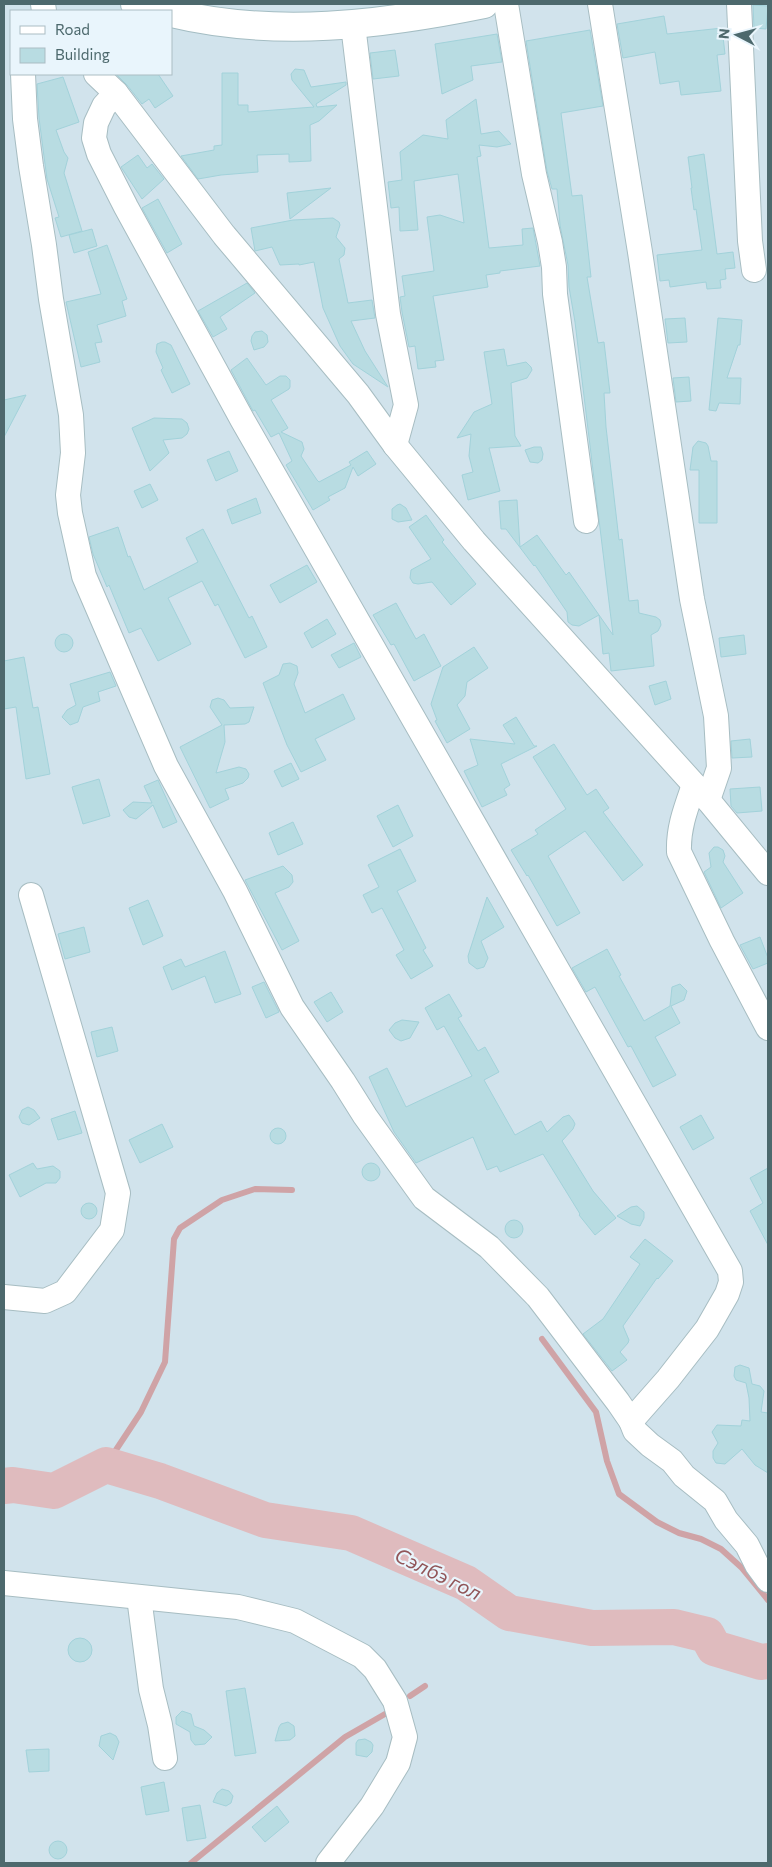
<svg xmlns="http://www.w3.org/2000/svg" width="772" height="1867" font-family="Commissioner,sans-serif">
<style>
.residential{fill:#d1e3ec;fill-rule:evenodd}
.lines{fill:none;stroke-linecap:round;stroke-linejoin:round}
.stream{stroke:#cfa3a6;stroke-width:6}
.river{stroke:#dfbbbe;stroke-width:36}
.building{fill:#b8dce2;stroke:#a2d2da}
.minor-casing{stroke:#a7bdc2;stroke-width:26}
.secondary-casing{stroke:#a4bdc3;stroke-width:30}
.minor{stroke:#fff;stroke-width:24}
.secondary{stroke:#fff;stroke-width:28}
.labels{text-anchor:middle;stroke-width:4.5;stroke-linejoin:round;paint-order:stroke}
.water-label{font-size:20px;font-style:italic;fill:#915558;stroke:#e9f5fc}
</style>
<rect width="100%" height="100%" fill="#e4f1f8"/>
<path class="residential" d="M4,4H768V1863H4ZM11,11H171V74H11Z"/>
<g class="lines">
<g class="stream">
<path d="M542,1339L596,1412L607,1461L619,1494L657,1522L679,1533L701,1539L721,1549L742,1568L768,1600"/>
<path d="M106,1465L141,1412L165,1362L174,1239L180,1228L222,1200L255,1189L292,1190"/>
<path d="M410,1696L425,1686"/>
<path d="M191,1863L345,1737L385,1714"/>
</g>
<path class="river" d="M4,1486L13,1485L54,1491L106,1465L160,1481L265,1520L351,1533L466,1583L509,1613L592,1628L674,1627L707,1635L714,1648L761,1662L768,1661"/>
</g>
<g class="building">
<path d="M753,5L768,6L766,29L754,28Z"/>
<path d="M664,16L667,34L722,28L725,54L717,55L721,91L681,95L679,81L660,84L655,52L623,58L617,24Z"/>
<path d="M590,30L603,106L561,113L572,196L582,195L591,277H587L598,343L604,342L610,393H604L606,427L619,540L622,539L629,601L638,600L639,613L656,617L660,620L661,625L658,631L651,635L654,666L611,671L609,653L603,654L599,615L613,635L575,322L569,287L568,265L560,225L557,189H552L547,171L526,41Z"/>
<path d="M497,34L502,62L471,66L473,80L442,94L435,44Z"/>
<path d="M395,50L399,76L373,79L370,53Z"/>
<path d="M295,69L304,70L311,87L346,82V85L316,104L317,107L337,105L319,121L310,125L311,161L289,162V154L257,155L258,172L221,175L198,179L181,156L214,150V146L222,145V73H238V105H248V112L314,107L292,80L291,74Z"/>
<path d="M116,74H158L173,96L155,108L149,99L142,104L127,85Z"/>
<path d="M63,77L79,122L56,130L64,152L68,158L64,173L82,231L61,237L55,218L59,217L47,179L45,164L39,118L37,84Z"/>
<path d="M476,99L481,134L499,131L511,144L497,147L479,145L481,156L477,157L489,248L523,245L522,229L533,228L540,266L500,271V273L486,275L488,287L433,296L444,360L435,361L436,367L418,369L415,346L409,347L402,312L400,297L405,296L402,276L434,271L427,217L440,215L464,223L458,174L414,181L418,230L400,231L399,207L391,208L388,182L402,180L400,152L423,135L448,139L446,120Z"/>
<path d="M704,154L717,254L733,252L735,268L725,269L726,279L720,280L721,288L707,289L706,282L670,287L669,280L660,281L657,255L702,250L696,209L694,210L691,188H692L688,157Z"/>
<path d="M138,155L147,168L152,164L164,179L142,199L121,167Z"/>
<path d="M331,188L290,219L287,193Z"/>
<path d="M158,199L182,244L167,253L142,208Z"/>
<path d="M333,218L339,222L340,225L336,237L345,248L344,255L339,259L348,303L372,300L375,318L351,321L365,351L388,387L353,364L340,346L323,308L314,262L299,265V264L280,265L272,247L255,251L251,228L293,220Z"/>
<path d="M92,229L97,246L74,253L69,235Z"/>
<path d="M107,245L127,299L122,301L126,316L97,325L102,342L95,343L100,362L81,367L66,302L101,294L88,252Z"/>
<path d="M247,283L255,293L220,317L227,329L213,337L198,311Z"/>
<path d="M685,318L687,342L668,343L665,319Z"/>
<path d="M718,318L742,320L740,345H738L727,378H741L740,404L719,403L716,411L709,410Z"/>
<path d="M262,331L267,335L268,342L264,347L254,350L251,341L252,336L255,332Z"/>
<path d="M162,342H165L171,345L190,384L172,393L161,370L163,368L156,352L157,344Z"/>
<path d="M504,349L507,366L526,362L531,367L532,370L527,378L511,383L515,436L521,446L489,448L500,491L468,500L462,475L473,472L469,456L471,434L457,438L474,412L492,404L484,352Z"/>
<path d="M247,358L266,385L280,376H286L290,380V387L289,389L271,400L288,428L281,432L302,442L304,449L301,456L317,480L319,482L351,465L349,462L367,451L376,464L358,476L353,467L345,488L328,497L330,500L313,510L286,465L292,461L279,433L271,437L255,410L253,411L231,370Z"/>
<path d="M689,377L691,401L676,402L673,378Z"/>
<path d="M26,395L4,437V400Z"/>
<path d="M154,418L182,419L187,423L189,429L187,434L182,438L163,440L169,453L150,471L132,428Z"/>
<path d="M698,441L706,443L708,446L711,461H717V523H699V470H690L693,447Z"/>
<path d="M534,447H541L543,454L542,460L538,463L530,462L525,450Z"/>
<path d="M229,451L238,471L216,481L207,460Z"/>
<path d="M150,484L158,500L142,508L134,491Z"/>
<path d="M256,498L261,513L232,524L227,510Z"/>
<path d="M517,500L520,547L537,535L566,575L569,572L599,615L579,626L572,625L568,622L567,612L535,565L534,566L506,529H501L499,501Z"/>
<path d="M400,504L406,508L412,520L398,522L392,519V509L397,505Z"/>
<path d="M426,515L444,540L442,542L476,584L451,605L432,582L418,584L413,583L410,578L411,570L431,559L409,527Z"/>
<path d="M118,527L128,557L130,556L144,590L198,562L186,538L203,529L249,618L252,616L267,647L245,658L218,604L215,606L202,581L168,598L191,644L158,661L141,628L129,633L109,585L107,587L93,554L89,537Z"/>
<path d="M307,565L317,582L280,603L270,585Z"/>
<path d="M396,603L416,639L424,634L441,666L414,681L394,644L391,645L373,615Z"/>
<path d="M327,619L336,634L312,648L304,633Z"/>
<circle cx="64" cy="643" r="9"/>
<path d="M744,635L746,654L721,657L719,638Z"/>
<path d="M354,643L361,657L339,668L331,655Z"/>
<path d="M474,647L488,668L467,682L465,696L457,705L470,729L447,743L435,721L437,720L431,704L443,667Z"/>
<path d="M24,657L33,708L38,707L50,774L26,779L16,707L4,709V661Z"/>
<path d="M290,663L297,666L298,673L294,684L305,713L343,694L355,719L315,739L326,760L301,772L287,745L263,683L279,675L283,664Z"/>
<path d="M110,672L116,686L98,692L100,701L83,707L78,722L70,725L62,717L67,710L76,705L70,684Z"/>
<path d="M666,681L671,699L655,705L649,686Z"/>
<path d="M218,698L224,700L230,708L254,707L249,722L245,724L224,725L225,742L216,773L239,767L246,769L249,774L248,778L243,783L225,789L229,799L210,808L180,747L222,725L210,707L212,700Z"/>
<path d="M516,717L534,746H537L501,764L510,785L504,789L507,795L482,807L464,771L478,765L470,739L515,744L503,725Z"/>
<path d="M750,739L752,757L732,758L731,741Z"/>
<path d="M554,744L587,795L596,789L609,808L603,812L643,865L623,881L585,831L548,856L580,913L557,926L528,875L527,876L511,850L538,834L535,830L566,809L533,757Z"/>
<path d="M291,763L299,779L282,787L274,771Z"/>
<path d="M99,779L110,816L83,824L72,787Z"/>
<path d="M158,780L177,822L163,828L153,805L136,819L129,817L123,810L133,802L152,803L144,786Z"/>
<path d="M760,787L762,811L737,813L731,806L730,789Z"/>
<path d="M398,805L413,836L393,847L377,816Z"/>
<path d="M293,822L303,844L278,855L269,833Z"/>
<path d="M714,847H718L723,850L725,856L723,862L743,893L721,908L704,872L711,867L709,853Z"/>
<path d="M400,849L416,881L397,891L426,948L423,950L433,966L411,979L396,955L404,950L382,908L372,913L363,895L379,887L368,865Z"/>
<path d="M283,866L292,875L293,882L289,887L275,893L299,941L282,950L245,880Z"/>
<path d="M487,897L504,927L481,941L488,958L484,967L477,969L469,963L468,956Z"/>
<path d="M148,900L163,936L143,945L129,908Z"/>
<path d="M84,927L90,952L65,959L58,934Z"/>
<path d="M760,937L768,958V963L753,969L740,945Z"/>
<path d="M607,949L621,975L619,976L644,1021L670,1006L672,987L680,984L687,991L684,1000L671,1006L680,1023L655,1037L676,1075L653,1087L631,1046L628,1047L595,987L586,992L572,968Z"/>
<path d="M225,951L241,994L215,1003L205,976L172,990L163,967L181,959L185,967Z"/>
<path d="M264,982L279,1012L266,1018L252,987Z"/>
<path d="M331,992L343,1012L327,1022L314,1002Z"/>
<path d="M449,994L462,1016L458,1018L478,1051L485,1047L499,1072L484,1080L515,1135L541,1121L547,1132L563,1117L569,1115L573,1120L575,1124L573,1129L562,1141L593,1191L616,1218L595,1235L579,1215L580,1214L543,1154L500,1172L497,1166L487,1170L473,1137L416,1163L394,1132L369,1077L387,1068L406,1107L472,1076L444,1026L437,1030L425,1008Z"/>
<path d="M402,1020L419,1022L410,1038L401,1041L395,1038L389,1030L395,1023Z"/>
<path d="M112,1027L118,1051L97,1057L91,1032Z"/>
<path d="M28,1107L34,1110L40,1118L29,1125L22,1123L19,1117L22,1110Z"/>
<path d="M75,1111L82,1133L58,1140L51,1119Z"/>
<path d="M701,1115L714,1138L693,1150L680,1127Z"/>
<path d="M162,1124L173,1147L140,1163L129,1140Z"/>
<circle cx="278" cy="1136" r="8"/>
<path d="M33,1163L37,1169L53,1166L60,1171V1178L56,1183H46L20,1197L9,1175Z"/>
<circle cx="371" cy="1172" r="9"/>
<path d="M768,1168V1245L750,1211L763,1203L750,1178Z"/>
<circle cx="89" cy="1211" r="8"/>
<path d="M637,1206L644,1212V1218L640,1226L631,1224L617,1216L631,1207Z"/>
<circle cx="514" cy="1229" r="9"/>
<path d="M645,1239L673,1261L658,1279L657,1278L623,1326L629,1340L628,1343L620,1352L627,1360L612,1371L583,1334L603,1319L640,1264L630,1257Z"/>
<path d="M740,1365L749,1368L752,1384L760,1386L764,1391L761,1412L768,1413V1473L755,1465L742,1449L725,1464L716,1463L713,1458V1451L718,1443L712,1432L717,1425L741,1426L742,1420L750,1421L749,1398L746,1383L736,1380L734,1376L735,1367Z"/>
<circle cx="80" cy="1650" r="12"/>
<path d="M245,1688L256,1753L235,1756L226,1691Z"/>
<path d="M182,1711L191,1714L194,1726L204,1730L212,1737L205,1744L195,1745L191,1740L190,1732L176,1724V1717Z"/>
<path d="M288,1722L294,1726L295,1736L290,1740L275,1741L279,1727L281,1724Z"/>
<path d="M110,1733L116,1736L119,1742L113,1760L99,1746L101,1736Z"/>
<path d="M365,1739L371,1742L373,1745L372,1752L367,1757L356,1755V1743L358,1740Z"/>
<path d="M49,1749V1771L29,1772L26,1750Z"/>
<path d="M164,1782L169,1811L146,1815L141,1787Z"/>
<path d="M222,1789L229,1791L233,1796L231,1803L226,1806L213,1802L217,1793Z"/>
<path d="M200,1805L206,1838L187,1841L182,1808Z"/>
<path d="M277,1806L289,1822L265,1842L252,1827Z"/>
<circle cx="58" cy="1850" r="9"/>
</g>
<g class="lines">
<g class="minor-casing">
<g id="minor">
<path d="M43,4L44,11"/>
<path d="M506,4L534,174L550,242L554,267L555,294L586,521"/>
<path d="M600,4L640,252L692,599L716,716L719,768L708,800"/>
<path d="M739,4L750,241L754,270"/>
<path d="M353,25L388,314L406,405L395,445"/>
<path d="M23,74L25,119L31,166L44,245L51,299L71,415L73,453L68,495L70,513L84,576L166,766L235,891L292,1007L343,1081L365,1116L424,1198L489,1247L538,1297L618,1402L631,1421L635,1431L650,1445L672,1461L684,1476L715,1501L726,1520L747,1545L757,1565L768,1580"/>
<path d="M96,74L116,93L224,235L358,394L395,445L474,541L708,800L768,873"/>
<path d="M116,93L104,106L96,123L94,138L99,154L126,207L243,421L730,1271L731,1282L727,1294L707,1329L668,1379L631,1421"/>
<path d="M694,785C686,808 678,828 679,852L722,941L768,1028"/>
<path d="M4,1297L45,1301L65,1292L112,1230L118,1193L31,895"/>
<path d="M4,1583L238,1607L295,1621L362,1656L375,1669L395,1701L405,1737L398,1763L372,1806L328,1863"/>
<path d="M139,1597L151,1689L160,1725L165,1758"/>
</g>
</g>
<g class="secondary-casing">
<g id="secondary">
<path d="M135,4L163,11"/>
<path d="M171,13C275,38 381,25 484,4"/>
</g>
</g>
<use href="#minor" class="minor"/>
<use href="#secondary" class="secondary"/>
</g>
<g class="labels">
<g class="water-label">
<text transform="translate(438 1574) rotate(26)" y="7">Сэлбэ гол</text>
</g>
</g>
<rect width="772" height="1867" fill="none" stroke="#4d696d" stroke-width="10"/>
<rect x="10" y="10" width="162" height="65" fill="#e9f5fc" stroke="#abbdc3"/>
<rect x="20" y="26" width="25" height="8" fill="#ffffff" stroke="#abbdc3"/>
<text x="55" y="35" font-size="15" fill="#4d696d">Road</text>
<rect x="20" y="48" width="25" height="15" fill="#b8dce2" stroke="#abbdc3"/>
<text x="55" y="60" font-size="15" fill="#4d696d">Building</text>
<g transform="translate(737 35) rotate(276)" stroke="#e9f5fc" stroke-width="4" paint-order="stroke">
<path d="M0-4L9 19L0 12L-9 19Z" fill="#4d696d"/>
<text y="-8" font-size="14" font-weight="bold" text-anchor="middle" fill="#4d696d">N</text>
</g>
</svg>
